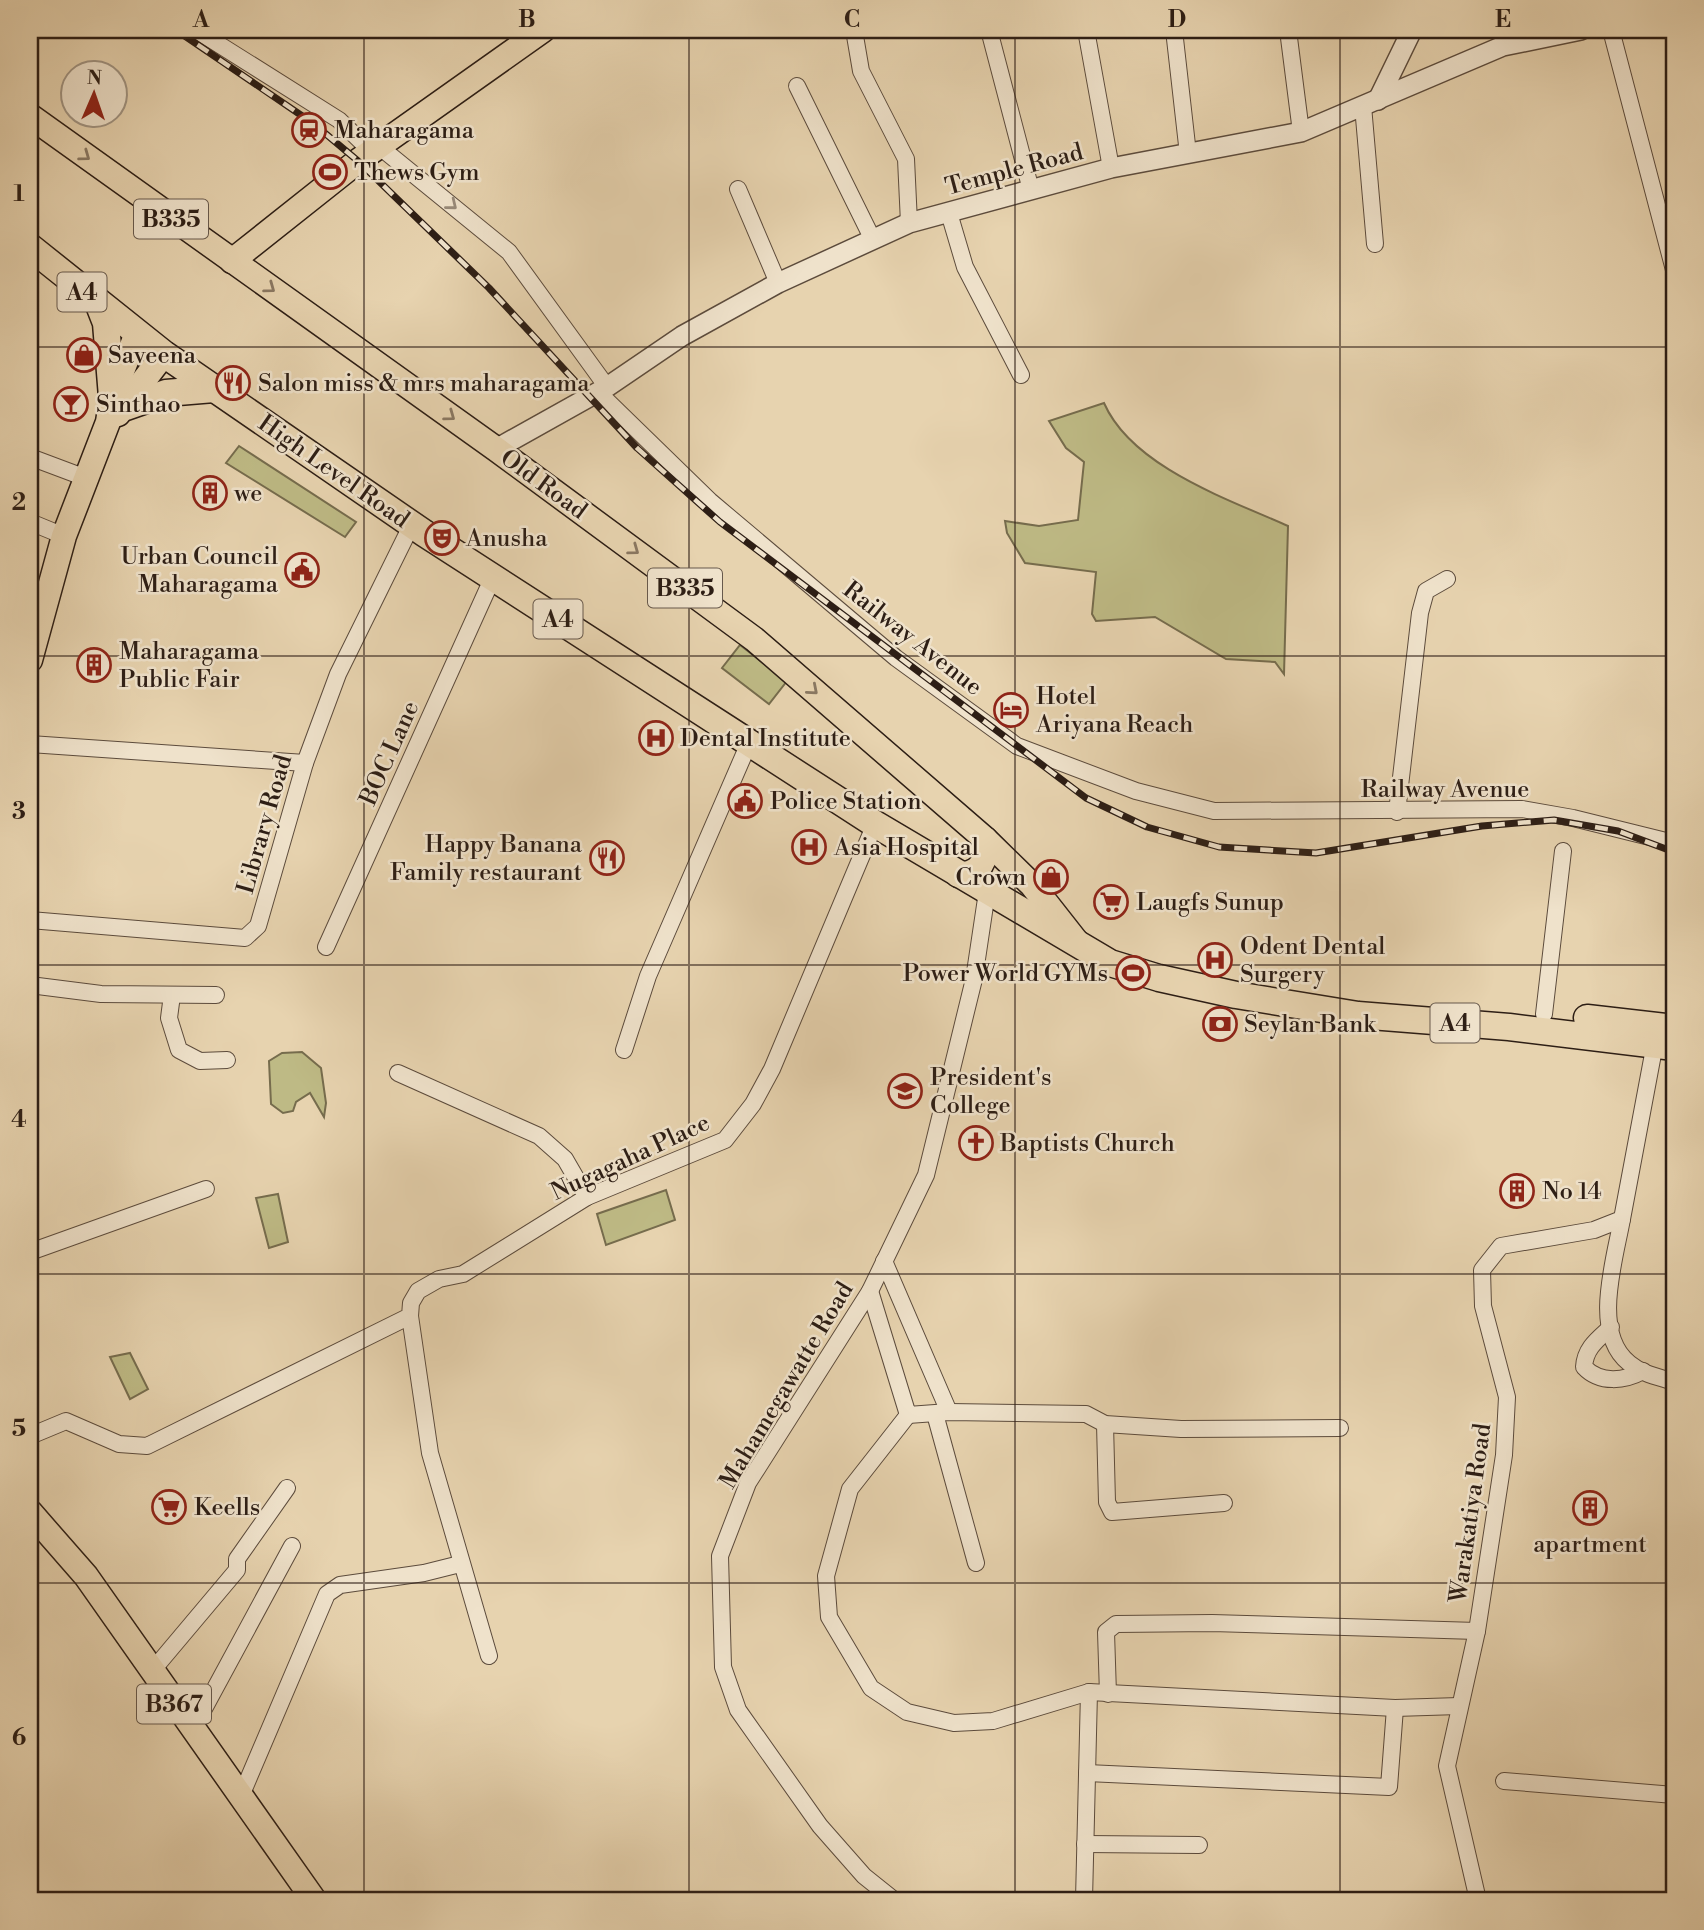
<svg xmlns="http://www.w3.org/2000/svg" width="1704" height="1930" font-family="'Libre Bodoni',serif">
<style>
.green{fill:#beba85;stroke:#766c4d;stroke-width:2}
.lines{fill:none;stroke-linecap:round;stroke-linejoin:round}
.minor-casing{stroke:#5c4b3c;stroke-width:18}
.tertiary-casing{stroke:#5c4b3c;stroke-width:22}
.primary-casing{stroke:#2d1e15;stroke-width:27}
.trunk-casing{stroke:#2d1e15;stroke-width:29}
.minor{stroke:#efe2cb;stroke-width:16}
.tertiary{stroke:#efe2cb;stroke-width:19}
.primary{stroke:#e7d3af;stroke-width:24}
.trunk{stroke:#e7d3af;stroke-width:26}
.rail-casing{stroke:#2d1e15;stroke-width:7}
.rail{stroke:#efe2cb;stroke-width:4.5;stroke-dasharray:13;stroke-linecap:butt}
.oneway{stroke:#8a7862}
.oneway2{stroke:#988a79}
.grid{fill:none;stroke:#2d1e15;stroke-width:2;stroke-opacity:0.55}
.labels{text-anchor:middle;stroke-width:5;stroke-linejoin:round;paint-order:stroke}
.shield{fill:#efe2cb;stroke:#67594c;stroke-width:2}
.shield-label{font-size:23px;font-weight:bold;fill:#2d1e15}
.poi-label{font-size:24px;fill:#2d1e15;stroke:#efe2cb;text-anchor:start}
.street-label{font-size:24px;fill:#2d1e15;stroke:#efe2cb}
.neatline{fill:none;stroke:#2d1e15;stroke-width:2.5}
.grid-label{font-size:23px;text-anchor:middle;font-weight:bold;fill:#2d1e15}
</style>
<rect width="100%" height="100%" fill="#e7d3af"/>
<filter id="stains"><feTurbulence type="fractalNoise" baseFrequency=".00286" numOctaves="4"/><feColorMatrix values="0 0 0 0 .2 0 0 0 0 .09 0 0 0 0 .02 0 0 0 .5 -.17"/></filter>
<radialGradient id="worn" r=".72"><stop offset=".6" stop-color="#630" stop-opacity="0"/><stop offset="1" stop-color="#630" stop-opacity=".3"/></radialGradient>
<g class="green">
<path d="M1104,403C1132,467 1228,499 1288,526L1284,674L1275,662L1226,659L1155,617L1096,621L1092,614L1096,572L1025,563L1007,533L1005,521L1039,526L1078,520L1084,462L1066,448L1049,421Z"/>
<path d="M239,446L356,522L345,537L226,463Z"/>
<path d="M740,645L787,681L769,704L722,668Z"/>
<path d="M302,1052L321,1068L326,1103L324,1117L310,1093L296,1102L293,1111L283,1113L271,1104L269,1061L282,1053Z"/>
<path d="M666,1190L675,1220L606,1245L597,1214Z"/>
<path d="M278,1194L288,1242L269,1248L256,1198Z"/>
<path d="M130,1353L148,1389L130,1399L110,1357Z"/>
</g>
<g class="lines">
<g class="minor-casing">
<g id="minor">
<path d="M196,30L339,120L372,152"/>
<path d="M854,30L861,71L906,159L909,223"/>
<path d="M989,30L1031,190"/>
<path d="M1086,30L1111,168"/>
<path d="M1174,30L1188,154"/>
<path d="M1288,30L1301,132"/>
<path d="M1611,30L1674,270"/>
<path d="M797,86L873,240"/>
<path d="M1363,106L1375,244"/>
<path d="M380,147L509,252L607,387"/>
<path d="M738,189L778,283"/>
<path d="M949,213L965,267L1021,375"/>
<path d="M598,392L710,501L896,658L1017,746L1136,791L1214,811L1522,809L1573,818L1674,843"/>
<path d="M30,457L86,478"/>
<path d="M30,522L64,536"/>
<path d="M30,597L47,602"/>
<path d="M30,744L305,763"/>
<path d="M1397,812L1420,613L1426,591L1447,579"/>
<path d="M30,920L245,938L258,926L305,763L338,674L412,524"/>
<path d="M326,947L493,577"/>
<path d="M30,985L101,994L216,995"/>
<path d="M172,995L169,1018L179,1050L200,1061L227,1060"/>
<path d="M1544,1014L1563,851"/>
<path d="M624,1050L648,976L749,743"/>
<path d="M398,1073L539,1136L565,1159L587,1197"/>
<path d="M1622,1219C1615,1259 1591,1333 1629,1363C1642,1374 1659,1377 1674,1382"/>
<path d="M30,1252L206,1189"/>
<path d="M884,1261L949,1412"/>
<path d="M870,1291L908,1415L949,1412L1086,1414L1105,1424L1181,1429L1340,1428"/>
<path d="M410,1316L430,1453L489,1656"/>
<path d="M1611,1327C1598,1339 1585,1348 1584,1367C1600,1384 1625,1381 1643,1371"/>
<path d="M935,1414L976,1563"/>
<path d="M908,1415L850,1489L826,1576L829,1617L871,1688L907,1712L954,1723L993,1721L1089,1692L1395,1708L1459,1706"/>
<path d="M1105,1424L1107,1502L1112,1512L1224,1503"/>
<path d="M30,1436L66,1421L119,1444L147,1446L410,1316L411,1303L418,1291L439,1279L463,1274L587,1197L725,1140L753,1104L772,1069L875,824"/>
<path d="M152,1671L237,1570V1559L287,1488"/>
<path d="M1108,1694L1106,1632L1116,1624L1212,1623L1477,1631"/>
<path d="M192,1731L292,1546"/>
<path d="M1087,1773L1389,1787L1395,1708"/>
<path d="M1504,1781L1674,1795"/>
<path d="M241,1796L327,1594L340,1585L424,1573L460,1564"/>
<path d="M1085,1844L1199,1845"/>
<path d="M894,1900L864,1876L820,1826L738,1710L723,1667L720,1556L748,1483L870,1291L926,1175L974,979L987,892"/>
<path d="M1084,1900L1089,1692"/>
<path d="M1478,1900L1447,1766L1477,1631L1504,1455L1507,1397L1483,1306L1482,1270L1501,1246L1594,1230L1622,1219L1656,1038"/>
</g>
</g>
<g class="tertiary-casing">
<g id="tertiary">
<path d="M1378,100L1412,30"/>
<path d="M496,449L607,387L682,336L778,283L909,223L1111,168L1301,132L1503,46L1581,30"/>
</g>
</g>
<g class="primary-casing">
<g id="primary">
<path d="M30,116L496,449L754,639L985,839L1032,885L1076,941"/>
<path d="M232,261L358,161L543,30"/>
<path d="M118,414L164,354"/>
<path d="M30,660L64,536L108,422L112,397L137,333"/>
<path d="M958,875C982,873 987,861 985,839"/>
<path d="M30,1512L86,1576L314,1900"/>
</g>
</g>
<g class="trunk-casing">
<g id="trunk">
<path d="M30,247L164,354L424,533L875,824L1110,963L1159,978L1236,995L1358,1015L1509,1027L1674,1047"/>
<path d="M99,305L106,323L112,397"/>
<path d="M126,407L166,393L214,389"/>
<path d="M1587,1018L1674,1028"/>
</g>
</g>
<use href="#minor" class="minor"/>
<use href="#tertiary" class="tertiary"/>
<use href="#primary" class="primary"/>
<use href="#trunk" class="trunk"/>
<g class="rail-casing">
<path id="rail" d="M176,30L314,124L358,161L489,288L637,448L720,522L1086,798L1147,827L1219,847L1316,853L1482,826L1554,820L1618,831L1674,852"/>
</g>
<use href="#rail" class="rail"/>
</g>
<defs><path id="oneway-chevron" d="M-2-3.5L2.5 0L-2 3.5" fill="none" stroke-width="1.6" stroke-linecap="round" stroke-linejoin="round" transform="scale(1.75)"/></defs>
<g class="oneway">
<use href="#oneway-chevron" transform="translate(85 156) rotate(36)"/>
<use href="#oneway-chevron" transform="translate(270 288) rotate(36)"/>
<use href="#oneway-chevron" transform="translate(450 416) rotate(36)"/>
<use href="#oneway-chevron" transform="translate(634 550) rotate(36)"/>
<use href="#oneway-chevron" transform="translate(813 690) rotate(41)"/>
</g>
<use class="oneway2" href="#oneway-chevron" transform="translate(452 205) rotate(39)"/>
<path class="grid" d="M364,30V1900M689,30V1900M1015,30V1900M1340,30V1900M30,347H1674M30,656H1674M30,965H1674M30,1274H1674M30,1583H1674"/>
<defs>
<g id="station-ring" transform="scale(1.75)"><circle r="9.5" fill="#efe2cb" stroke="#8f2418" stroke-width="1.5"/><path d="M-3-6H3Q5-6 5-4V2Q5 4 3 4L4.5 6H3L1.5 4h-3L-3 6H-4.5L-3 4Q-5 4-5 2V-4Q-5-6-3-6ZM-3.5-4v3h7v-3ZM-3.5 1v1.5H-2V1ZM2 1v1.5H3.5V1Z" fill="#8f2418"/></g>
<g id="stadium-ring" transform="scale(1.75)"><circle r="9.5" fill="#efe2cb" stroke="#8f2418" stroke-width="1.5"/><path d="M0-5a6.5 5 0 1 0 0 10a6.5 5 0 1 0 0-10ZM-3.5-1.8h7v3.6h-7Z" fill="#8f2418"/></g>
<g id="shop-ring" transform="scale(1.75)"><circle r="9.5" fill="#efe2cb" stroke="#8f2418" stroke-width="1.5"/><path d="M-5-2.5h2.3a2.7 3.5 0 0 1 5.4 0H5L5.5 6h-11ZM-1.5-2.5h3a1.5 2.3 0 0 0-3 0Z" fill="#8f2418"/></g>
<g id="restaurant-ring" transform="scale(1.75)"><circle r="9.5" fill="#efe2cb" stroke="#8f2418" stroke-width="1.5"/><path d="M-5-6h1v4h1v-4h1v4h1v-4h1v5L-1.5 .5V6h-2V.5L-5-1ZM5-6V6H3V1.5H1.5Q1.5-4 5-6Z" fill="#8f2418"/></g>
<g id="bar-ring" transform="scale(1.75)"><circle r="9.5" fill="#efe2cb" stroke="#8f2418" stroke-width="1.5"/><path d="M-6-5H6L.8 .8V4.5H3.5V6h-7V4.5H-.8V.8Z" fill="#8f2418"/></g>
<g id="building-ring" transform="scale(1.75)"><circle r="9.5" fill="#efe2cb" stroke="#8f2418" stroke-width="1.5"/><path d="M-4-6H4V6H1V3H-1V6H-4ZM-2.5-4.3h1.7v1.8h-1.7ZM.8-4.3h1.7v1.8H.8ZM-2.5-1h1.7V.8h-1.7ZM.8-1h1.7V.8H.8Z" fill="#8f2418"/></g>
<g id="theatre-ring" transform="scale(1.75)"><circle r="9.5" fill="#efe2cb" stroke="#8f2418" stroke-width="1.5"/><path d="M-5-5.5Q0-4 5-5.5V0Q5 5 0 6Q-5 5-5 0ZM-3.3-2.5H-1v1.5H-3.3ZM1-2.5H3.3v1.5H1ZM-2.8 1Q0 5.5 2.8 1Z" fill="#8f2418"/></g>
<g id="civic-ring" transform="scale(1.75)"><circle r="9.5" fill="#efe2cb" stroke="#8f2418" stroke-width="1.5"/><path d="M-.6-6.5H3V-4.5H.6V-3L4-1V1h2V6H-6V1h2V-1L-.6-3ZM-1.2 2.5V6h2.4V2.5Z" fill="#8f2418"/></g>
<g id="hotel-ring" transform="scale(1.75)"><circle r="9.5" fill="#efe2cb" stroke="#8f2418" stroke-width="1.5"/><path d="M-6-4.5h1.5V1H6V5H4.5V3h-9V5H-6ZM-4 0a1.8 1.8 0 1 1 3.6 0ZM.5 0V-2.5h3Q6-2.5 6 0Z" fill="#8f2418"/></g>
<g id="hospital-ring" transform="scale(1.75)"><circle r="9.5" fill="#efe2cb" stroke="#8f2418" stroke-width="1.5"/><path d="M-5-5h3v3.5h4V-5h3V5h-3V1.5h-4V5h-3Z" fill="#8f2418"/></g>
<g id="supermarket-ring" transform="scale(1.75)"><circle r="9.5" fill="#efe2cb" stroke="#8f2418" stroke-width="1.5"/><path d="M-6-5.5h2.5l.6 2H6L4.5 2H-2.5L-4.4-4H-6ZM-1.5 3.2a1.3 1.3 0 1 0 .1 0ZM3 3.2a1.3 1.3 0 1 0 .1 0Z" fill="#8f2418"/></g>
<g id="bank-ring" transform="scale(1.75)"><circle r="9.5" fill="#efe2cb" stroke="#8f2418" stroke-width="1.5"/><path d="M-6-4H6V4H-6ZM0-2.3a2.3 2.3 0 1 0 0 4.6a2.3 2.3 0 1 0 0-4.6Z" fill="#8f2418"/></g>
<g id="school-ring" transform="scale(1.75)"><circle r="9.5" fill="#efe2cb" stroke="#8f2418" stroke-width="1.5"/><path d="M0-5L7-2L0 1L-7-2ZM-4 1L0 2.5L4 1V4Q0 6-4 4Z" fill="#8f2418"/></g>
<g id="church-ring" transform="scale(1.75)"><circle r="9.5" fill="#efe2cb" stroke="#8f2418" stroke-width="1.5"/><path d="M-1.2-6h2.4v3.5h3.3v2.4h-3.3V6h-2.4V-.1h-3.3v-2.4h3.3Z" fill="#8f2418"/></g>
</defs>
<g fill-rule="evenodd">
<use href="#station-ring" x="309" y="130"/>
<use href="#stadium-ring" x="330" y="172"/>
<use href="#shop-ring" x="84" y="355"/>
<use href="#restaurant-ring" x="233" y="383"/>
<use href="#bar-ring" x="71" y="404"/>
<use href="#building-ring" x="210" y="493"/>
<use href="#theatre-ring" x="442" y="538"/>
<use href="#civic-ring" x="302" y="570"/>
<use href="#building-ring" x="94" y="665"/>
<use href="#hotel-ring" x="1011" y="710"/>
<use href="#hospital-ring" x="656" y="738"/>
<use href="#civic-ring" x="745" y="801"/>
<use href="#hospital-ring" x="809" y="847"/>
<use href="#restaurant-ring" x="607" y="858"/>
<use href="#shop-ring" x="1051" y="877"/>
<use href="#supermarket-ring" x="1111" y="902"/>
<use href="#hospital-ring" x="1215" y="960"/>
<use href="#stadium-ring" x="1133" y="973"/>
<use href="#bank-ring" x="1220" y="1024"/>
<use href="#school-ring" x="905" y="1091"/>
<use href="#church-ring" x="976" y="1143"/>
<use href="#building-ring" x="1517" y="1191"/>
<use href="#supermarket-ring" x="169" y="1507"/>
<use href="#building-ring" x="1590" y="1508"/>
</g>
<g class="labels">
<g class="shield">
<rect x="134" y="199.5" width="74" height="39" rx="5"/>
<rect x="57.5" y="272.5" width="49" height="39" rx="5"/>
<rect x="648" y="568.5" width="74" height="39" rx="5"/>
<rect x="533.5" y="599.5" width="49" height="39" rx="5"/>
<rect x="1430.5" y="1003.5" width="49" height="39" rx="5"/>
<rect x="137" y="1684.5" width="74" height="39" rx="5"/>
</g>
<g class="shield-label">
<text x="171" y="227">B335</text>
<text x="82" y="300">A4</text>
<text x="685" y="596">B335</text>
<text x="558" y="627">A4</text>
<text x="1455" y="1031">A4</text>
<text x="174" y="1712">B367</text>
</g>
<g class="poi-label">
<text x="334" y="138">Maharagama</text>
<text x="354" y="180">Thews Gym</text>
<text x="108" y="363">Saveena</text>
<text x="258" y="391">Salon miss &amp; mrs maharagama</text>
<text x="96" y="412">Sinthao</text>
<text x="234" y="501">we</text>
<text x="466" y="546">Anusha</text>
<text x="278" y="564" text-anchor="end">Urban Council<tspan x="278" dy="28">Maharagama</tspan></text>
<text x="119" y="659">Maharagama<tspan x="119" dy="28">Public Fair</tspan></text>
<text x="1036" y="704">Hotel<tspan x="1036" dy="28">Ariyana Reach</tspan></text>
<text x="680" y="746">Dental Institute</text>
<text x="770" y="809">Police Station</text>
<text x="582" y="852" text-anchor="end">Happy Banana<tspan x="582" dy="28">Family restaurant</tspan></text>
<text x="834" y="855">Asia Hospital</text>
<text x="1026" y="885" text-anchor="end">Crown</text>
<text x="1136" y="910">Laugfs Sunup</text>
<text x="1240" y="954">Odent Dental<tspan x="1240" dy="28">Surgery</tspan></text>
<text x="1108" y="981" text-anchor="end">Power World GYMs</text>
<text x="1244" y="1032">Seylan Bank</text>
<text x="930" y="1085">President's<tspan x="930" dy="28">College</tspan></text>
<text x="1000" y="1151">Baptists Church</text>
<text x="1542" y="1199">No 14</text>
<text x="194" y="1515">Keells</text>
<text x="1590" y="1552" text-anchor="middle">apartment</text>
</g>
<g class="street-label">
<text transform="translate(1014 169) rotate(-15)" y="8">Temple Road</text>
<text transform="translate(334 471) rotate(35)" y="8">High Level Road</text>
<text transform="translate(544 484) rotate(36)" y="8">Old Road</text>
<text transform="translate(913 638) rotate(38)" y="8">Railway Avenue</text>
<text transform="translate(389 753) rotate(-66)" y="8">BOC Lane</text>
<text x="1445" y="797">Railway Avenue</text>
<text transform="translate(264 824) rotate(-74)" y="8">Library Road</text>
<text transform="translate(630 1157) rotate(-25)" y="8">Nugagaha Place</text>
<text transform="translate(786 1385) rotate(-59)" y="8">Mahamegawatte Road</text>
<text transform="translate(1470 1513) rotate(-82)" y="8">Warakatiya Road</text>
</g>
</g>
<rect width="1704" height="1930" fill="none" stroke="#e7d3af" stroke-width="77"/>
<g transform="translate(94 94) rotate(2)"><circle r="33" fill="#efe2cb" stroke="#a19482" stroke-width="2"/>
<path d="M0-5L12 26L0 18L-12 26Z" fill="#8f2418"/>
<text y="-10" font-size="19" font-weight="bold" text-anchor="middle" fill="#2d1e15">N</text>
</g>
<rect x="38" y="38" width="1628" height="1854" class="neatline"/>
<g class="grid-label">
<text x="201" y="27">A</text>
<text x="527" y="27">B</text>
<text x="852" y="27">C</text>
<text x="1177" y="27">D</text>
<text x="1503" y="27">E</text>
<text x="19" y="201">1</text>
<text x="19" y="510">2</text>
<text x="19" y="819">3</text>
<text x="19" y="1127">4</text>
<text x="19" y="1436">5</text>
<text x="19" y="1745">6</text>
</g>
<rect width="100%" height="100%" filter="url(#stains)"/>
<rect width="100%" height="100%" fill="url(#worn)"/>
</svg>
